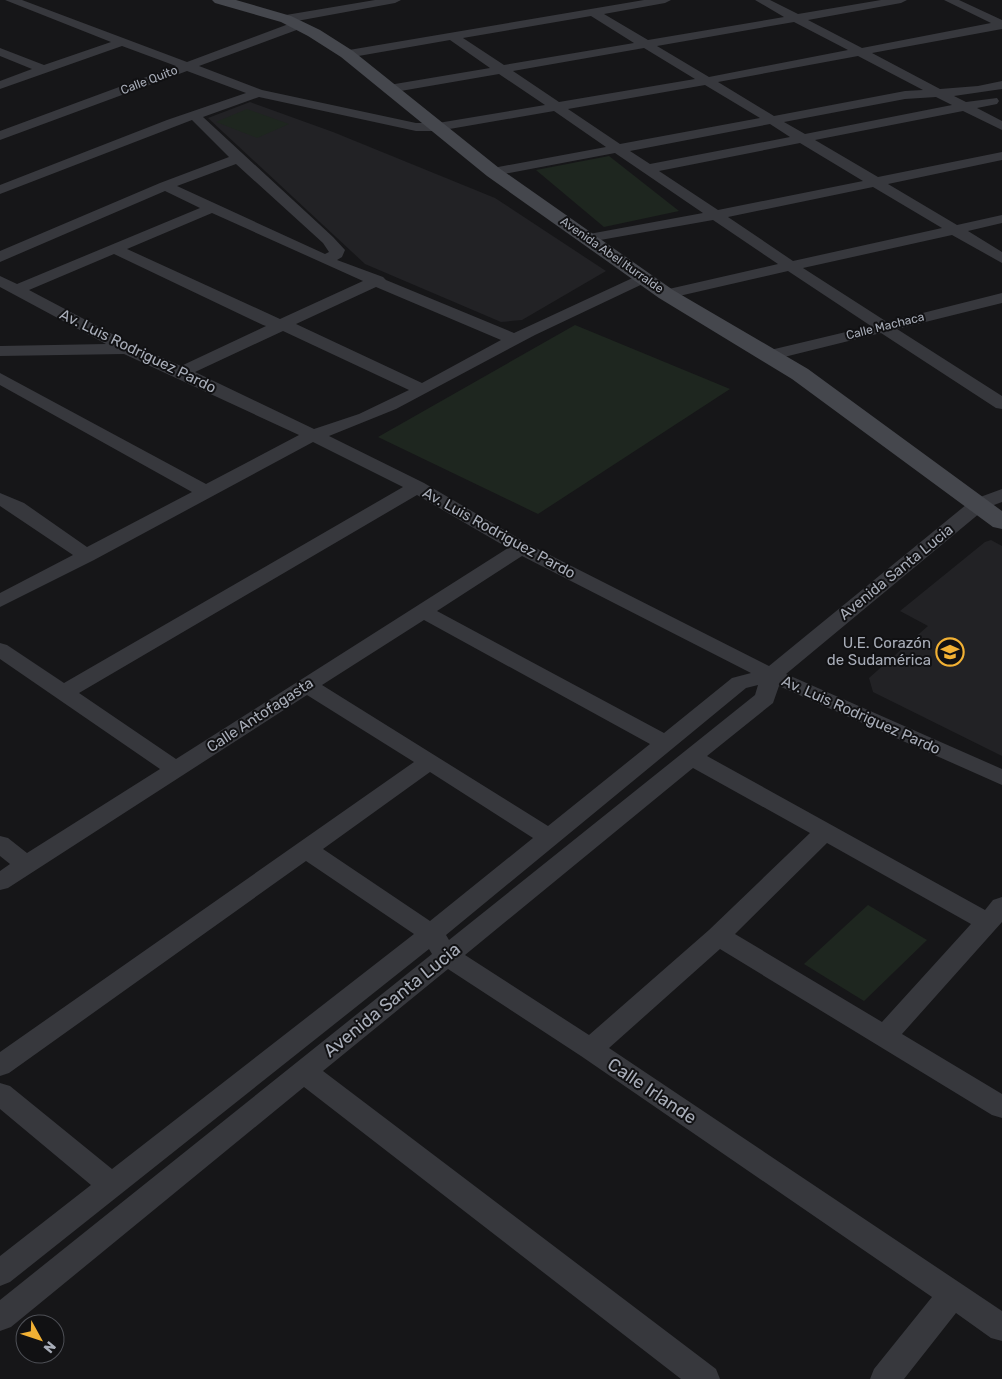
<svg xmlns="http://www.w3.org/2000/svg" width="1002" height="1379" font-family="Rubik,sans-serif">
<style>
.built{fill:#222225}
.green{fill:#1e261f}
.lines{fill:none;stroke-linecap:round;stroke-linejoin:round}
.street{fill:#37383d;fill-rule:evenodd}
.secondary{fill:#45474d;fill-rule:evenodd}
.labels{text-anchor:middle;stroke-width:4;stroke-linejoin:round;paint-order:stroke}
.far-street-label{font-size:12px;fill:#a8adb8;stroke:#111113}
.street-label{font-size:15px;fill:#a8adb8;stroke:#111113}
.poi-label{font-size:15px;fill:#a8adb8;stroke:#111113;text-anchor:end}
.near-street-label{font-size:18px;fill:#a8adb8;stroke:#111113}
</style>
<rect width="100%" height="100%" fill="#161618"/>
<g class="built">
<path d="M250,102L333,132L495,198L606,271L522,320L501,322L365,264L208,118Z"/>
<path d="M991,540L1002,546V756L873,692L869,678L928,626L900,611L985,542Z"/>
</g>
<g class="green">
<path d="M247,109L289,124L257,138L216,122Z"/>
<path d="M609,156L679,211L604,227L536,170Z"/>
<path d="M575,325L730,389L538,514L378,437Z"/>
<path d="M868,905L927,940L864,1001L804,964Z"/>
</g>
<g class="lines">
<g class="street">
<path d="M5,0H22L187,62L294,22H302L304,25L302,28L199,66L262,90L416,123H438L545,105L499,74L389,93L384,92L383,89L389,85L490,68L450,40L347,58L343,57L341,54L343,51L644,0H671L665,3L604,14L648,40L784,17L755,0H770L798,14L881,0H907L901,3L808,20L862,48L991,23L944,0H959L1002,20V29L872,53L940,89L978,86L1002,81V89L954,96L966,102L997,98L999,101L997,104L977,108L1002,121V130L963,111L815,140L878,177L1002,152V160L888,184L957,225L1002,215V223L968,231L1002,252V263L952,235L803,268L887,322L1002,293V303L897,329L1002,396V409L996,408L881,333L768,361L762,360L760,356L762,352L871,326L788,271L666,299L660,297L658,294L660,291L778,264L713,220L589,242L584,241L582,238L589,234L703,213L615,153L493,176L488,175L486,172L488,169L493,168L606,147L554,111L438,131H416L259,97L203,117L333,237L345,250L342,257L337,260L383,277L386,280L514,333L639,275H649L652,278L649,281L535,335L396,409L329,436L424,483L528,544L769,666L972,500L1002,489V502L986,508L786,674L1002,769V785L779,686L773,703L707,756L985,910L993,900L1002,897V922L902,1034L1002,1094V1118L992,1115L720,949L609,1048L1002,1311V1341L991,1338L956,1313L904,1379H870L874,1369L932,1297L581,1056L448,969L323,1071L716,1369L720,1379H681L304,1087L11,1327L0,1331V1300L432,954L429,949L10,1282L0,1286V1256L91,1185L0,1109V1083L10,1086L112,1169L414,934L306,861L9,1073L0,1076V1052L414,762L307,695L8,888L0,890V871L10,864L0,856V836L8,838L27,853L160,769L0,659V643L7,645L64,683L403,487L313,442L94,560L0,607V593L73,555L0,506V493L24,503L87,547L192,492L0,385V373L206,484L299,435L124,354L0,356V346L106,344L0,287V276L17,284L200,208L165,191L0,262V251L160,183L229,157L192,120L0,194V185L167,120L246,93L187,71L0,140V131L176,66L122,46L0,89V81L32,69L0,56V48L44,65L111,42ZM591,16L634,43L504,65L463,38ZM794,22L848,50L709,77L657,46ZM644,48L695,79L559,102L513,71ZM858,56L923,90L905,91L774,116L718,82ZM705,85L760,118L620,144L568,109ZM936,97L952,105L805,134L784,122L905,99ZM770,124L790,137L650,164L630,151ZM800,143L863,181L718,210L659,171ZM236,164L323,243L329,252L325,254L177,186ZM873,187L942,228L793,261L728,217ZM212,213L363,281L280,319L127,249ZM114,254L263,325L266,326L181,366L133,345L29,290ZM376,287L501,340L422,383L296,324ZM283,331L409,390L359,414L314,429L195,372ZM417,495L508,548L176,759L79,693ZM522,556L751,673L732,678L664,733L437,611ZM424,620L650,744L548,826L322,685ZM758,685L755,695L449,940L446,935L746,688ZM693,768L810,833L709,930L589,1035L465,955ZM430,772L533,838L430,921L323,849ZM827,843L971,924L882,1022L735,934Z"/>
<path d="M375,0H401L395,3L286,23L280,19L286,15Z"/>
</g>
<path class="secondary" d="M212,0H236L291,16L320,30L353,51L499,168L673,290L808,369L1002,511V529L993,527L792,379L659,298L487,176L341,57L308,36L281,22L215,3Z"/>
</g>
<defs>
<g id="school-ring" transform="scale(1.4375)"><circle r="9.5" fill="#111113" stroke="#f2b134" stroke-width="1.5"/><path d="M0-5L7-2L0 1L-7-2ZM-4 1L0 2.5L4 1V4Q0 6-4 4Z" fill="#f2b134"/></g>
</defs>
<g fill-rule="evenodd">
<use href="#school-ring" x="950" y="652"/>
</g>
<g class="labels">
<g class="far-street-label">
<text transform="translate(149 80) rotate(-21)" y="4">Calle Quito</text>
<text transform="translate(612 255) rotate(35)" y="4">Avenida Abel Iturralde</text>
<text transform="translate(885 326) rotate(-14)" y="4">Calle Machaca</text>
</g>
<g class="street-label">
<text transform="translate(138 351) rotate(26)" y="5">Av. Luis Rodriguez Pardo</text>
<text transform="translate(499 533) rotate(29)" y="5">Av. Luis Rodriguez Pardo</text>
<text transform="translate(896 572) rotate(-39)" y="5">Avenida Santa Lucia</text>
<text transform="translate(260 715) rotate(-33)" y="5">Calle Antofagasta</text>
<text transform="translate(861 715) rotate(24)" y="5">Av. Luis Rodriguez Pardo</text>
</g>
<g class="poi-label">
<text x="931" y="648">U.E. Corazón<tspan x="931" dy="17">de Sudamérica</tspan></text>
</g>
<g class="near-street-label">
<text transform="translate(392 1000) rotate(-39)" y="6">Avenida Santa Lucia</text>
<text transform="translate(652 1091) rotate(34)" y="6">Calle Irlande</text>
</g>
</g>
<g transform="translate(40 1339) rotate(130)"><circle r="24" fill="#111113" stroke="#4d4f55"/>
<path d="M0-4L9 19L0 12L-9 19Z" fill="#f2b134"/>
<text y="-8" font-size="14" font-weight="bold" text-anchor="middle" fill="#a8adb8">N</text>
</g>
</svg>
